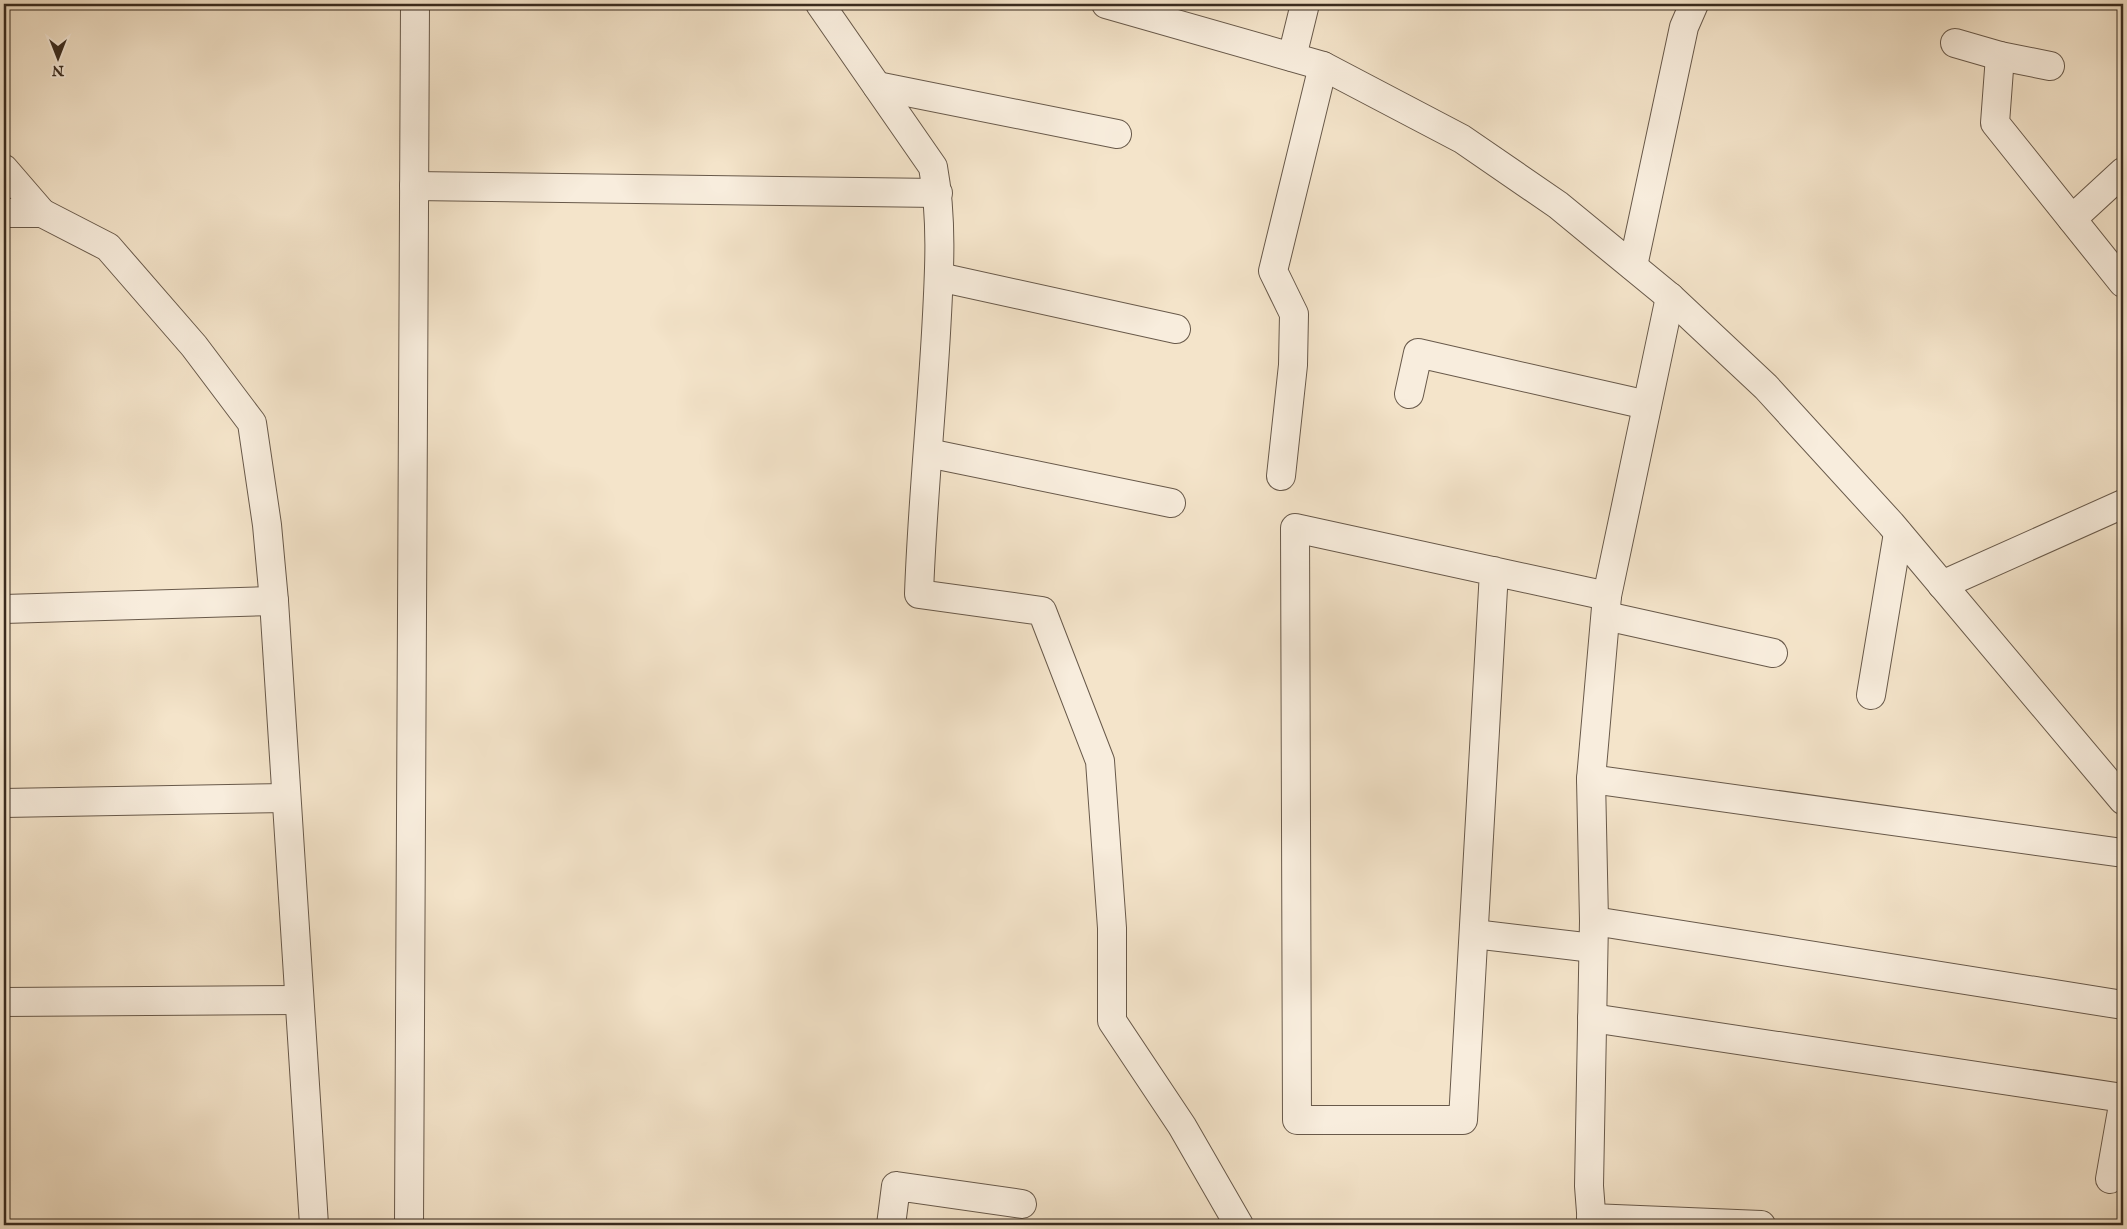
<svg xmlns="http://www.w3.org/2000/svg" width="2127" height="1229" font-family="'IM FELL English',serif">
<style>
.lines{fill:none;stroke-linecap:round;stroke-linejoin:round}
.minor-casing{stroke:#68594a;stroke-width:30}
.minor{stroke:#f8eddd;stroke-width:28}
</style>
<rect width="100%" height="100%" fill="#f4e4ca"/>
<filter id="stains"><feTurbulence type="fractalNoise" baseFrequency=".004" numOctaves="4"/><feColorMatrix values="0 0 0 0 .2 0 0 0 0 .09 0 0 0 0 .02 0 0 0 .5 -.17"/></filter>
<radialGradient id="worn" r=".72"><stop offset=".6" stop-color="#630" stop-opacity="0"/><stop offset="1" stop-color="#630" stop-opacity=".3"/></radialGradient>
<g class="lines">
<g class="minor-casing">
<g id="minor">
<path d="M820,4L933,167C943,221 939,278 936,333C931,420 922,507 919,594L1042,611L1100,761L1112,928V1021L1182,1126L1239,1225"/>
<path d="M1106,4L1323,66L1462,139L1558,205L1670,297L1766,387L1891,524L2123,800"/>
<path d="M1955,43L2000,56L2050,66"/>
<path d="M2000,56L1995,123L2123,283"/>
<path d="M1292,57L1305,4"/>
<path d="M877,86L1117,134"/>
<path d="M4,169L42,213L108,247L194,346L252,423L267,525L274,601L314,1225"/>
<path d="M414,186L938,193"/>
<path d="M4,213H42"/>
<path d="M2072,219L2123,172"/>
<path d="M1633,266L1684,27L1694,4"/>
<path d="M939,277L1176,329"/>
<path d="M1409,394L1418,353L1647,405"/>
<path d="M928,453L1171,503"/>
<path d="M1281,476L1293,365L1294,314L1273,271L1323,66"/>
<path d="M1494,571L1463,1120H1297L1295,528L1607,596"/>
<path d="M1942,585L2123,504"/>
<path d="M4,609L274,601"/>
<path d="M1606,616L1773,653"/>
<path d="M1871,695L1898,533"/>
<path d="M1591,779L2123,853"/>
<path d="M4,803L286,798"/>
<path d="M1594,921L2123,1005"/>
<path d="M1474,934L1593,948"/>
<path d="M4,1002L299,1000"/>
<path d="M1592,1018L2123,1098"/>
<path d="M2110,1179L2123,1105"/>
<path d="M1591,1218L1761,1225"/>
<path d="M409,1225L415,4"/>
<path d="M891,1225L896,1186L1022,1204"/>
<path d="M1592,1225L1589,1186L1594,921L1591,779L1607,596L1670,297"/>
</g>
</g>
<use href="#minor" class="minor"/>
</g>
<rect width="2127" height="1229" fill="none" stroke="#f4e4ca" stroke-width="20"/>
<rect x="5" y="5" width="2117" height="1219" fill="none" stroke="#392b1f" stroke-width="2.5"/>
<rect x="10" y="10" width="2107" height="1209" fill="none" stroke="#392b1f"/>
<g transform="translate(58 58) rotate(180)" stroke="#f8eddd" stroke-width="4" paint-order="stroke">
<path d="M0-4L9 19L0 12L-9 19Z" fill="#392b1f"/>
<text y="-8" font-size="14" font-weight="bold" text-anchor="middle" fill="#392b1f">N</text>
</g>
<rect width="100%" height="100%" filter="url(#stains)"/>
<rect width="100%" height="100%" fill="url(#worn)"/>
</svg>
